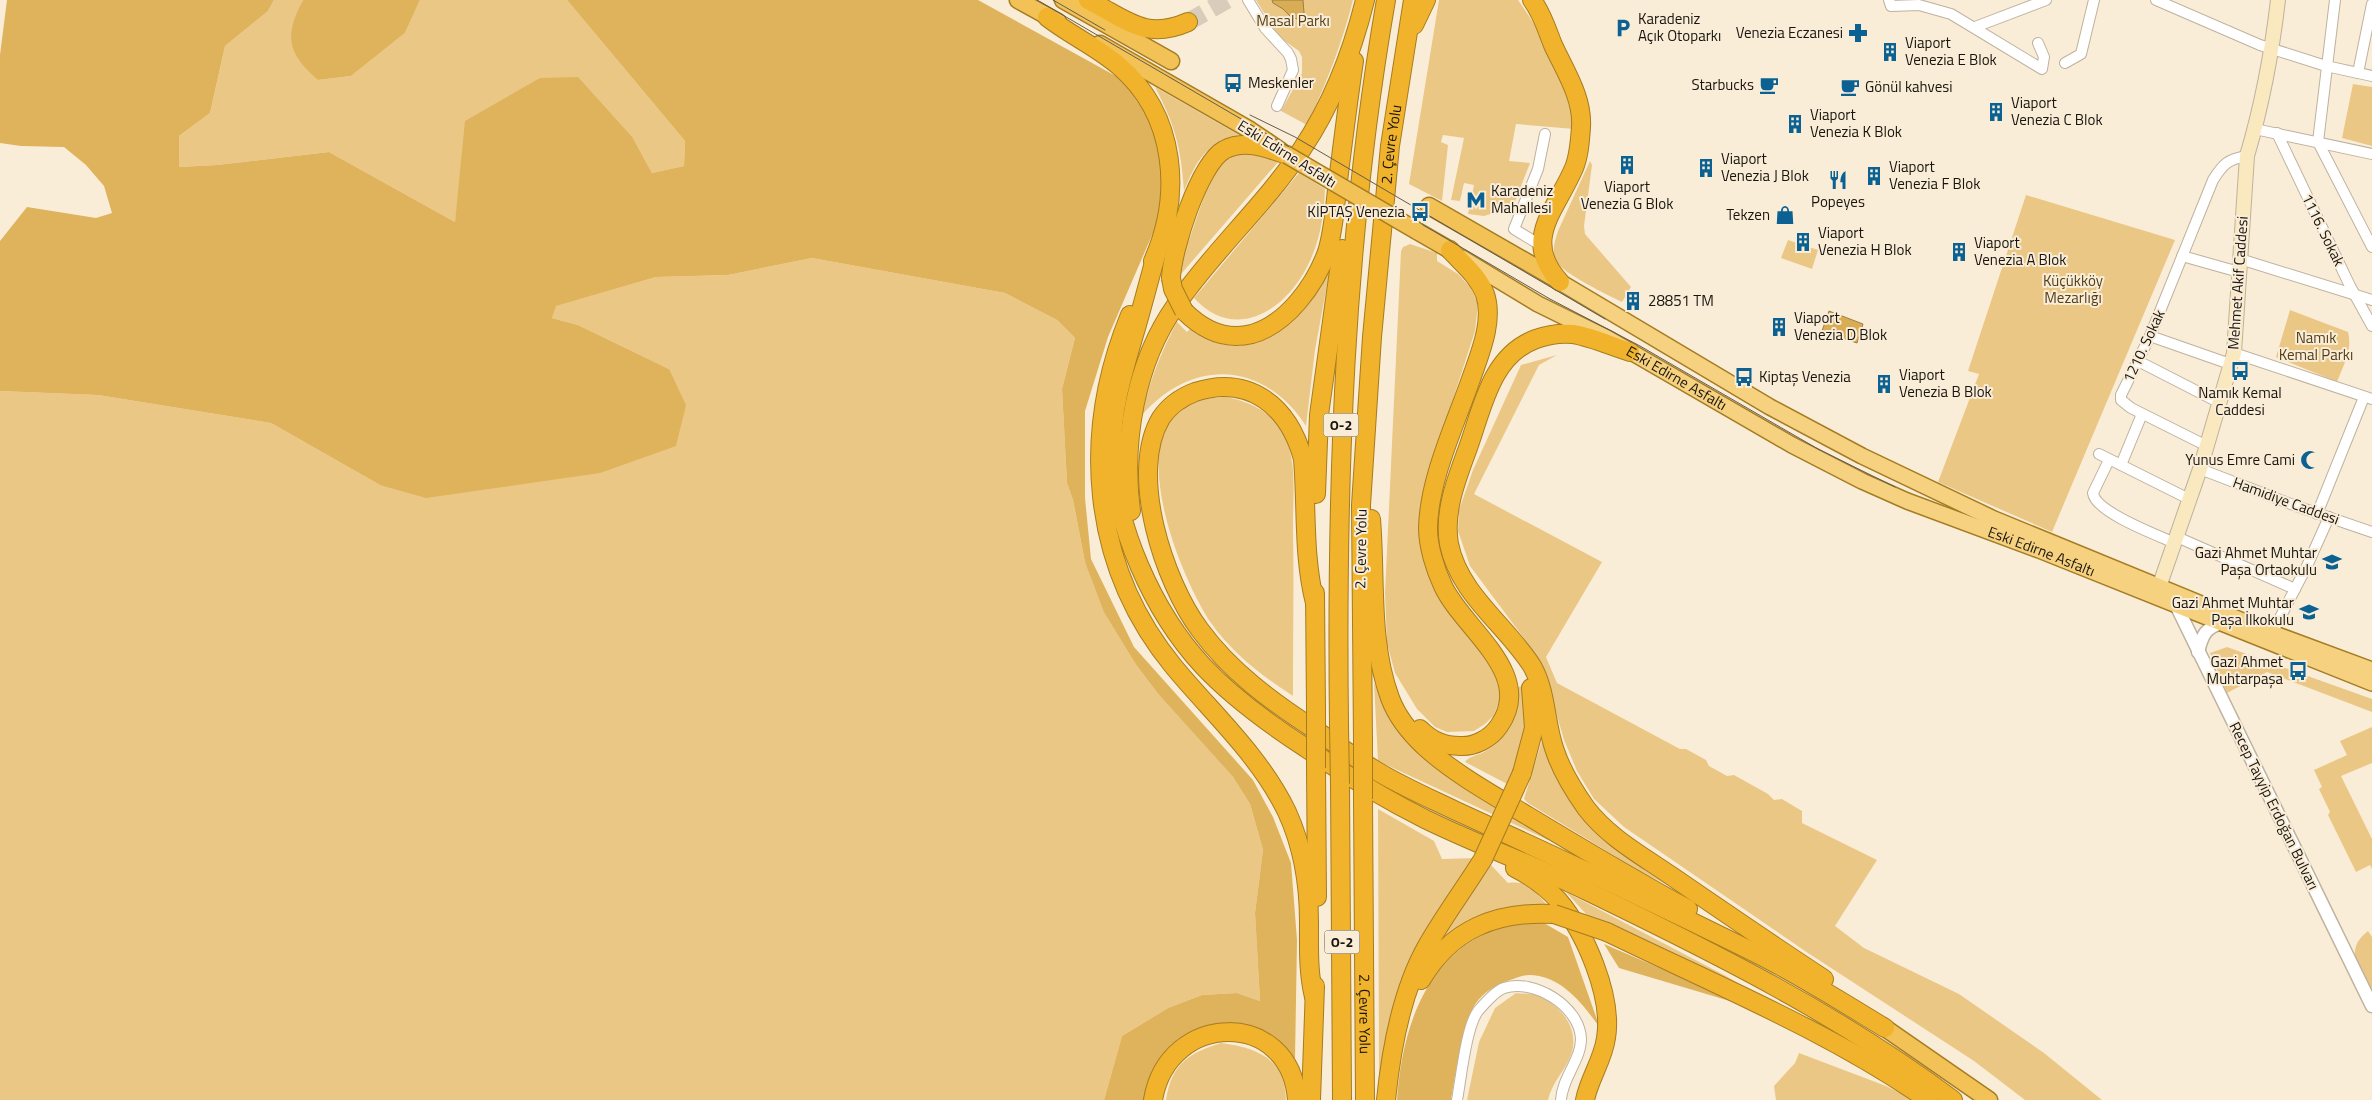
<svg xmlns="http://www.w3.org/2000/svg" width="2372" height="1100" font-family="'Titillium Web',sans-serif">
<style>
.green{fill:#ebc786}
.forest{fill:#dfb25c}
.water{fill:#d9ac56;stroke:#9f7f40}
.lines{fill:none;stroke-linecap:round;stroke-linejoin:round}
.motorway-tunnel{stroke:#d8cdba;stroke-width:18;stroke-dasharray:18 9;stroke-linecap:butt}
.minor-casing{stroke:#beb29e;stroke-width:12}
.tertiary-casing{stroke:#beb29e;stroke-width:15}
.secondary-casing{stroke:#beb29e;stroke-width:16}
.primary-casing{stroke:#a57c21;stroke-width:18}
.trunk-casing{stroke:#a57c21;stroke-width:19}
.motorway-casing{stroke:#a57c21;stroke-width:20}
.minor{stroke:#fff;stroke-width:10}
.tertiary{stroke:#fff;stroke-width:12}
.secondary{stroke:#fae8bf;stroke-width:14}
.primary{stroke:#f6d180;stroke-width:15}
.trunk{stroke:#f3c256;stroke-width:16}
.motorway{stroke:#f0b32b;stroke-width:18}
.tram{stroke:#625b50;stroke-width:1}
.trunk-bridge-casing{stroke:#a57c21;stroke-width:19;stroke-linecap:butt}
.motorway-bridge-casing{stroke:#a57c21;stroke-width:20;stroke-linecap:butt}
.trunk-bridge{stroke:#f3c256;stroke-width:16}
.motorway-bridge{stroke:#f0b32b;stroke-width:18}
.labels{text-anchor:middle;stroke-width:4;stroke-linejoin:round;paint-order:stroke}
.shield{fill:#faedd8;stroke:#5c564b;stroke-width:1}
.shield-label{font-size:14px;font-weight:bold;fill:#19150e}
.poi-label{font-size:15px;fill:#19150e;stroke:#faedd8;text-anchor:start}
.park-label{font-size:15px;fill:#53401b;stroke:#faedd8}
.street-label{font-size:15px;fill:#19150e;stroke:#faedd8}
</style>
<rect width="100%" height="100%" fill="#faedd8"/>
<g class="green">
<path d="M274,0H303L299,9L318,80L351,76L405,33L420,0H567L685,141L684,166L652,173L633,138L459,192L455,222L329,152L217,165L179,167V136L210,113L225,46L268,11Z"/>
<path d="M1256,0H1353C1342,44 1326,84 1307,125L1281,111L1302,73V57L1299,51L1279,37Z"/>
<path d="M1439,0H1518C1545,37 1568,84 1574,129L1516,124L1509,161L1530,163L1513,207L1484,216L1468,214L1474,185L1464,183L1460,201L1451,200L1464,138L1443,135L1441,142L1448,145L1442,201L1409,184Z"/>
<path d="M2353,84L2372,87V146L2342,138Z"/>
<path d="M1155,87L1239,135C1205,145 1197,159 1184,191C1181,147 1175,125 1155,87Z"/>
<path d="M1250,151L1279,161L1181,274V263L1214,168L1225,157Z"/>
<path d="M1590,161L1592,165L1584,226L1585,234L1631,287L1622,302C1608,295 1563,274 1556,261C1551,253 1555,240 1558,231Z"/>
<path d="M1299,173L1325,189C1324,216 1320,242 1307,267C1284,312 1234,342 1194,298Z"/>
<path d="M2026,195L2175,240L2052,532L1938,482L1979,374L1968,371Z"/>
<path d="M1788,240L1818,250L1812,269L1781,258Z"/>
<path d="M1410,244L1437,253V261L1458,274L1471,288L1478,304L1475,331L1426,483L1420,516L1478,645L1495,672L1500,688L1499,702L1494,715L1485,724L1474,731L1447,732L1435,727L1417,709L1395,673L1387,643L1385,593L1401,251L1403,247Z"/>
<path d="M812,258L1005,293L1057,320L1075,338L1062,389L1067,483L1073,500L1085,562L1137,666L1159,695L1233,777L1250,804L1263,850L1255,913L1260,1001L1237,993L1202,995L1168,1008L1122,1036L1104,1100H0V391L98,395L271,423L380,485L669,369L578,325L552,318L555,306L656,277L728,275Z"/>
<path d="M1325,273L1329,274L1315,350L1306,426C1264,361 1193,357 1142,415C1149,382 1161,352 1177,322L1187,332L1190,329C1256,375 1287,318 1325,273Z"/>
<path d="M2290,310L2348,332C2353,349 2343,366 2337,382L2276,357Z"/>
<path d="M1557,355L1539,365L1474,494L1602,562L1546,657L1557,683L1680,749H1686L1706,760L1709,766L1727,776L1734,775L1768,794L1774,800L1782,799L1802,811V823L1877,860L1835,926L1864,948L1959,994L2044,1053L2102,1100H2025L1974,1061L1808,953L1624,827L1594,799L1577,771L1564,740L1551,695L1535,653L1470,566L1458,531L1459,510L1473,470L1521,365Z"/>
<path d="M1225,397C1250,401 1274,413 1285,437C1297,463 1293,496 1293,524C1294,581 1293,638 1293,696C1262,676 1232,653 1211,623C1181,579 1119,429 1195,401C1204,398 1216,398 1225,397Z"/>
<path d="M2227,647L2372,699V712L2267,672L2227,693L2210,653Z"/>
<path d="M1374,683L1391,719L1549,837L1548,840L1378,761Z"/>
<path d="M1523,686L1525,735L1509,785L1465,762C1469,756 1476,756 1482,753C1508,740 1519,715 1518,687Z"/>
<path d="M2372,727V763L2341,776L2372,839V869L2370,865L2356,872L2328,815L2330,812L2319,789L2322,787L2314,770L2347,755L2340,741Z"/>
<path d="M1544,734L1561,784L1686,894L1641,872L1528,803L1524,799Z"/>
<path d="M1378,809L1434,841L1442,859L1476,858L1446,902L1379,1076Z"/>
<path d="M1491,865L1508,883C1530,880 1534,891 1548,906C1499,905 1479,916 1439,942Z"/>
<path d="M1566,892L1726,976L1759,996L1586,914Z"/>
<path d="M2368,931L2372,937V993C2361,969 2342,951 2368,931Z"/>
<path d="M1516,993C1523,994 1533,993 1539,996C1562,1007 1580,1029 1571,1055C1565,1071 1552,1082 1548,1100H1467L1479,1042L1495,1008Z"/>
<path d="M1221,1043C1257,1048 1285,1058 1286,1100H1166C1171,1065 1188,1053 1221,1043Z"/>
<path d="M1799,1053L1886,1086L1914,1100H1776L1774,1086L1795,1063Z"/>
</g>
<g class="forest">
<path d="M7,0H274L268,11L225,46L210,113L179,136V167L217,165L329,152L455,222L465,121L540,78L578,77L633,138L652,173L684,166L685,141L567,0H978L1123,80L1149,119L1162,159V212L1108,337L1085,411V498L1091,559L1134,647L1253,780L1273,817L1291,863L1297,940L1295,1059C1283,1047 1272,1034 1256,1028C1203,1011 1149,1043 1146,1100H1104L1122,1036L1168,1008L1202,995L1237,993L1260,1001L1255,913L1263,850L1250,804L1233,777L1159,695L1137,666L1104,612L1085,562L1073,500L1067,483L1062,389L1075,338L1057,320L1005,293L812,258L728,275L656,277L556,306L552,318L578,325L669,369L686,405L676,446L600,473L426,498L380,485L271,423L98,395L0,391V241L27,207L96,218L112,213L104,186L86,165L64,147L21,146L0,143V55Z"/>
<path d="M303,0H420L405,33L351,76L318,80C287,53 284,36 303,0Z"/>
<path d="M1544,923L1568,937L1600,1028C1583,1004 1561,975 1529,975C1523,975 1516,978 1510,980C1498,983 1483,993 1476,1003C1463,1021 1455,1077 1451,1100H1397C1402,1029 1425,954 1499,928C1512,924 1530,924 1544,923Z"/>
<path d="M1604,944L1750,1007L1619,968Z"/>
</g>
<g class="water">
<path d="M1272,0H1303L1304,13L1299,19L1292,18L1283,9L1273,3Z"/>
<path d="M1829,311L1863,324L1857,343L1822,331Z"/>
</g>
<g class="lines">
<path class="motorway-tunnel" d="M1188,22L1227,0"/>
<g class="minor-casing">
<g id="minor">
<path d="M1248,0L1265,28L1288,53L1291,59L1293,70L1277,106"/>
<path d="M1889,0L1891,6L1919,5L1951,14L2042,69L2044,57L2038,43"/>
<path d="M2156,0L2260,45L2326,66L2372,76"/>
<path d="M2335,0L2318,142L2372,247"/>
<path d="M1975,27L2046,0"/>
<path d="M2065,63L2081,54L2094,0"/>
<path d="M2358,73L2372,4"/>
<path d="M2255,129L2372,154"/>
<path d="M2277,133L2350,286L2372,326"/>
<path d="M1542,246L1514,229L1538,169L1545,134"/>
<path d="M2182,256L2239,272"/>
<path d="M2240,259L2372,300"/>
<path d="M2150,336L2230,364"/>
<path d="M2234,353L2372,399"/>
<path d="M2138,361L2220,403"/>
<path d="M2207,446L2131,408L2121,400V395L2150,336L2213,180C2223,164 2228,159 2247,156"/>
<path d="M2099,454L2189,499"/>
<path d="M2109,460L2093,493C2095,512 2157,535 2175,543"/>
<path d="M2121,465L2142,414"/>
<path d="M2200,469L2296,506L2372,532"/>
<path d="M2317,514L2364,397"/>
<path d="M2177,537L2295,589"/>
<path d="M2272,633L2307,566L2329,517"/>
<path d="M1457,1100C1461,1079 1466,1027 1478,1011C1484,1004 1495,991 1504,988C1533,978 1580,1006 1581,1039C1581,1060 1562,1078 1561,1100"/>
</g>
</g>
<g class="tertiary-casing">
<g id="tertiary">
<path d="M2176,605L2372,1006"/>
<path d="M2198,652C2202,636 2205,627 2223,623"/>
</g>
</g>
<g class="secondary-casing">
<path id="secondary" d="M2159,587L2200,469L2234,353L2247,156C2262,105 2272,52 2278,0"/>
</g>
<g class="primary-casing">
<g id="primary">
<path id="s1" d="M1462,258L1538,304L1607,338L1792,445L1862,481L1907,501L2039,550L2372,683"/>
<path d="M1560,282L1770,407L1862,456L1994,519L2272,633L2372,670"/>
</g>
</g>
<g class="trunk-casing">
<g id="trunk">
<path d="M1018,0L1058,22"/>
<path d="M1063,0L1171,61"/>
<path d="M1100,44L1250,130L1281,151"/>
<path d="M1429,206L1558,280"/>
<path d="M1417,231L1450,250"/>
<path d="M1885,1028L1989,1100"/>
</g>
</g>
<g class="motorway-casing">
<g id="motorway">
<path d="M1088,0C1126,19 1145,41 1188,22"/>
<path d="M1532,0C1542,13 1547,30 1553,45C1565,71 1583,98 1581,127C1580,141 1579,156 1574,168C1556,210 1521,240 1560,282"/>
<path d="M1047,17C1070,35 1097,47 1119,66C1177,116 1182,196 1153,261"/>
<path d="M1414,25L1426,0"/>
<path d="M1157,252C1149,280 1142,308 1134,335C1123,373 1111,411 1112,451C1114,525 1153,612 1203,666C1233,698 1269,724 1306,748C1344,774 1383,798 1425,819C1478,845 1534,865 1587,891C1713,952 1840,1015 1953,1100"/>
<path d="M1171,278C1172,250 1199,164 1224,150C1245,139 1267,148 1287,155"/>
<path d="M1184,311C1203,330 1225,341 1252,334C1287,324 1315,285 1327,252C1334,230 1335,205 1338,181C1343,141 1348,101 1354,61"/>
<path d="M1130,315C1081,434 1090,565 1174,667C1213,714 1260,756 1287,812C1303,847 1309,884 1309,922C1309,948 1308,972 1314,997"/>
<path d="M1630,352C1611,346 1592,337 1573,334C1561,333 1547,335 1536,339C1492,355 1483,405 1469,445C1458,476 1443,510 1449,544C1459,594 1506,625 1532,666C1547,692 1545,724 1555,751C1562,772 1574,791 1586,808C1608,837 1641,855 1670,875C1721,910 1772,945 1824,979"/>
<path d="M1316,494L1319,415L1342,249"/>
<path d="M1131,511C1122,442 1135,363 1176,305C1214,250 1265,205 1302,149C1332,104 1352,53 1365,0"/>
<path d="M1371,519C1376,578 1369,641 1390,698C1397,717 1410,733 1425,747C1455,774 1493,795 1528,816C1581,848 1634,880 1688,909"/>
<path d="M1315,593L1316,710"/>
<path d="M1315,603C1303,556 1307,507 1303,459C1289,407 1250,374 1195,392C1182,397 1169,406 1161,418C1128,473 1164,582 1200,630C1230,671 1272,702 1314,729C1334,743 1354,757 1375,770C1401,786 1429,798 1456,811C1502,832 1548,853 1594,875C1653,903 1712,931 1769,960C1809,981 1847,1005 1885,1028"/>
<path d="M1339,725C1336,480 1344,242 1386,0"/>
<path d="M1420,729C1432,741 1444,746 1460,746C1475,747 1491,738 1499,726C1536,674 1463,629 1443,586C1435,569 1428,546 1428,528C1429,479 1455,425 1471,379C1480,353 1494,321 1485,294C1478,276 1463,264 1450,250"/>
<path id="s2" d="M1363,741L1361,505L1372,337L1390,146L1413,0"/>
<path d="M1316,768L1317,897"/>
<path d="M1522,773L1534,728L1531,688"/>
<path d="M1340,784L1342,1100"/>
<path id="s3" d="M1363,799L1365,1100"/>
<path d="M1515,868C1531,876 1546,887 1558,900C1585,932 1613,996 1606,1038C1603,1060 1589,1079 1585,1100"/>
<path d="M1607,932C1714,984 1830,1032 1928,1100"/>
<path d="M1421,980C1451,929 1496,911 1554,914"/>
<path d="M1153,1100C1168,1010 1291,1009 1297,1100"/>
<path d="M1311,1100L1315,986"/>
<path d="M1386,1100C1391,1050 1402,990 1427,946C1444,916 1465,888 1483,859"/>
</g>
</g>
<use href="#minor" class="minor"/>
<use href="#tertiary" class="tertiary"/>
<use href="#secondary" class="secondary"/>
<use href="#primary" class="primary"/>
<use href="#trunk" class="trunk"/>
<use href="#motorway" class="motorway"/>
<g class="tram">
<path d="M1037,0L1550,299L1640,346L1818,449L1895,487"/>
<path d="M1053,0L1105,30"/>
<path d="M1250,115L1295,137L1605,319"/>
</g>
<g class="trunk-bridge-casing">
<path id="trunk-bridge" d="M1287,155L1417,231"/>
</g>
<g class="motorway-bridge-casing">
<g id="motorway-bridge">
<path d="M1171,278L1173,289L1184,311"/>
<path d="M1316,710V768"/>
<path d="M1339,725L1340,784"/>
<path d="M1363,741V799"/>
<path d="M1483,859L1522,773"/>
<path d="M1554,914L1607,932"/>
</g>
</g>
<use href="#trunk-bridge" class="trunk-bridge"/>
<use href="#motorway-bridge" class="motorway-bridge"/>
</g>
<defs>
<g id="parking-bare" transform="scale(1.5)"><path d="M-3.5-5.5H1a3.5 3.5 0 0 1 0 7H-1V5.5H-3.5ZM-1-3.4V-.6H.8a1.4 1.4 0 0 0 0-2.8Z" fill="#0b6192" stroke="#faedd8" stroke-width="2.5" paint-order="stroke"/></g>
<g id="pharmacy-bare" transform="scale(1.5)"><path d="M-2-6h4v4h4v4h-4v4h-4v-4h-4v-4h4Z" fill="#0b6192" stroke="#faedd8" stroke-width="2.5" paint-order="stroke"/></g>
<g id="building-bare" transform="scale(1.5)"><path d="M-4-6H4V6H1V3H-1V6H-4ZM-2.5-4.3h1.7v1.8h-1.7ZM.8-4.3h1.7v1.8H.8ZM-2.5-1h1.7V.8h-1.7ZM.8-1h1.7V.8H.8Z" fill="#0b6192" stroke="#faedd8" stroke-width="2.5" paint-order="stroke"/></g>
<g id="bus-bare" transform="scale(1.5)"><path d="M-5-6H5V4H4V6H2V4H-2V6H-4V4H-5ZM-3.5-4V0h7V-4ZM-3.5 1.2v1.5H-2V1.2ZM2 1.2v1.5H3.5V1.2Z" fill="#0b6192" stroke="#faedd8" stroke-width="2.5" paint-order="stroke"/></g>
<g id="cafe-bare" transform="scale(1.5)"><path d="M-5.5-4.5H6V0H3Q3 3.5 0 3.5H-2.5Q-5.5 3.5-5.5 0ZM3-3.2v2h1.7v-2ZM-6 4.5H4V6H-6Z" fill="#0b6192" stroke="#faedd8" stroke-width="2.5" paint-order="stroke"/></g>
<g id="restaurant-bare" transform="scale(1.5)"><path d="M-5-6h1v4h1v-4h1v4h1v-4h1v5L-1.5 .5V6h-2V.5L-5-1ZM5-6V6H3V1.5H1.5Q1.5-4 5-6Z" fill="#0b6192" stroke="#faedd8" stroke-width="2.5" paint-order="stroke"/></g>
<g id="metro-bare" transform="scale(1.5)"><path d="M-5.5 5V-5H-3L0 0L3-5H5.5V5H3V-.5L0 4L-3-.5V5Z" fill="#0b6192" stroke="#faedd8" stroke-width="2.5" paint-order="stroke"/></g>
<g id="shop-bare" transform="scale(1.5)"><path d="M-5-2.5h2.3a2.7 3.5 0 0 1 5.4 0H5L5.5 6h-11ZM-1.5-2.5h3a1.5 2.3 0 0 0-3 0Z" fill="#0b6192" stroke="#faedd8" stroke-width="2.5" paint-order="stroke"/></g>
<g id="mosque-bare" transform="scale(1.5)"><path d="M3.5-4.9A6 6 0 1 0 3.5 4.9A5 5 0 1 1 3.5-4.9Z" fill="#0b6192" stroke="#faedd8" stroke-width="2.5" paint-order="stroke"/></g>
<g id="school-bare" transform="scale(1.5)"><path d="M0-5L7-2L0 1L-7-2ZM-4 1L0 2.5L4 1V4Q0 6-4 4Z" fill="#0b6192" stroke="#faedd8" stroke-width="2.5" paint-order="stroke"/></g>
</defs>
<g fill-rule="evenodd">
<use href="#parking-bare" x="1623" y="28"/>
<use href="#pharmacy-bare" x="1858" y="33"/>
<use href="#building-bare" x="1890" y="52"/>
<use href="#bus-bare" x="1233" y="83"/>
<use href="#cafe-bare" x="1769" y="85"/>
<use href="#cafe-bare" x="1850" y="87"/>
<use href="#building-bare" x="1996" y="112"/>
<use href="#building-bare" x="1795" y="124"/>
<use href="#building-bare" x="1627" y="165"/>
<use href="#building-bare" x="1706" y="168"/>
<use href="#building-bare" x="1874" y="176"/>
<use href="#restaurant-bare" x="1838" y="180"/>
<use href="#metro-bare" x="1476" y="200"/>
<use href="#bus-bare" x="1420" y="212"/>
<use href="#shop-bare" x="1785" y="215"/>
<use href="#building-bare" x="1803" y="242"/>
<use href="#building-bare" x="1959" y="252"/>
<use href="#building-bare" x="1633" y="301"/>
<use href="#building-bare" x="1779" y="327"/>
<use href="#bus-bare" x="2240" y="371"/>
<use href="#bus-bare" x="1744" y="377"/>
<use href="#building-bare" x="1884" y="384"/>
<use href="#mosque-bare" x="2310" y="460"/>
<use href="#school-bare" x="2332" y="562"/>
<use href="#school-bare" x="2309" y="612"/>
<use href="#bus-bare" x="2298" y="671"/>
</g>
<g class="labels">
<g class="shield">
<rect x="1323.5" y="413.5" width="35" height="23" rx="4"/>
<rect x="1324.5" y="930.5" width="35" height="23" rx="4"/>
</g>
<g class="shield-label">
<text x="1341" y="430">O-2</text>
<text x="1342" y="947">O-2</text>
</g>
<g class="poi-label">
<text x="1638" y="24">Karadeniz<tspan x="1638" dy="17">Açık Otoparkı</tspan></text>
<text x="1843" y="38" text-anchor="end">Venezia Eczanesi</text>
<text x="1905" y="48">Viaport<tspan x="1905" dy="17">Venezia E Blok</tspan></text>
<text x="1248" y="88">Meskenler</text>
<text x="1754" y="90" text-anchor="end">Starbucks</text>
<text x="1865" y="92">Gönül kahvesi</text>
<text x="2011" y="108">Viaport<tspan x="2011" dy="17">Venezia C Blok</tspan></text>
<text x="1810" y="120">Viaport<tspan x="1810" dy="17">Venezia K Blok</tspan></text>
<text x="1721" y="164">Viaport<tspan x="1721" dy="17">Venezia J Blok</tspan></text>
<text x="1889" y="172">Viaport<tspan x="1889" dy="17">Venezia F Blok</tspan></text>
<text x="1627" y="192" text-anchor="middle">Viaport<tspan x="1627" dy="17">Venezia G Blok</tspan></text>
<text x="1491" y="196">Karadeniz<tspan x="1491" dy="17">Mahallesi</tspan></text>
<text x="1838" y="207" text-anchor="middle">Popeyes</text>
<text x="1405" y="217" text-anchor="end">KİPTAŞ Venezia</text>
<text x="1770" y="220" text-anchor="end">Tekzen</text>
<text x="1818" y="238">Viaport<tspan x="1818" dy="17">Venezia H Blok</tspan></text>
<text x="1974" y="248">Viaport<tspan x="1974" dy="17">Venezia A Blok</tspan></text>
<text x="1648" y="306">28851 TM</text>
<text x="1794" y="323">Viaport<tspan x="1794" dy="17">Venezia D Blok</tspan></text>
<text x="1899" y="380">Viaport<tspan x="1899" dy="17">Venezia B Blok</tspan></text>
<text x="1759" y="382">Kiptaş Venezia</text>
<text x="2240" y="398" text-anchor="middle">Namık Kemal<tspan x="2240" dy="17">Caddesi</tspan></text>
<text x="2295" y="465" text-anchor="end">Yunus Emre Cami</text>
<text x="2317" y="558" text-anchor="end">Gazi Ahmet Muhtar<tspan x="2317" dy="17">Paşa Ortaokulu</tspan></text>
<text x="2294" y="608" text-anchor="end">Gazi Ahmet Muhtar<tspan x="2294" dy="17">Paşa İlkokulu</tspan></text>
<text x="2283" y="667" text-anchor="end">Gazi Ahmet<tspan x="2283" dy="17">Muhtarpaşa</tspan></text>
</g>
<g class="park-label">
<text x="1293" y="26">Masal Parkı</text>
<text x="2073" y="286">Küçükköy<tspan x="2073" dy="17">Mezarlığı</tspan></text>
<text x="2316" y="343">Namık<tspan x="2316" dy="17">Kemal Parkı</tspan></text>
</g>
<g class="street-label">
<text dy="5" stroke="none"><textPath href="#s2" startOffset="598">2. Çevre Yolu</textPath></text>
<text transform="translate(1287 154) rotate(32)" y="5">Eski Edirne Asfaltı</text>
<text transform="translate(2323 230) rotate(64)" y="5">1116. Sokak</text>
<text transform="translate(2238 283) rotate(-86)" y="5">Mehmet Akif Caddesi</text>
<text transform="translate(2144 346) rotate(-65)" y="5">1210. Sokak</text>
<text dy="5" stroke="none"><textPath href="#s1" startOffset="246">Eski Edirne Asfaltı</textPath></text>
<text transform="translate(2286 501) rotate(20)" y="5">Hamidiye Caddesi</text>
<text transform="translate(1361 549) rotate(-89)" y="5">2. Çevre Yolu</text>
<text dy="5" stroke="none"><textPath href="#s1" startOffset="651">Eski Edirne Asfaltı</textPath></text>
<text transform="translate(2274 806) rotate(64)" y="5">Recep Tayyip Erdoğan Bulvarı</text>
<text dy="5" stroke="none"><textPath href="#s3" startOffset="215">2. Çevre Yolu</textPath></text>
</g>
</g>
</svg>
